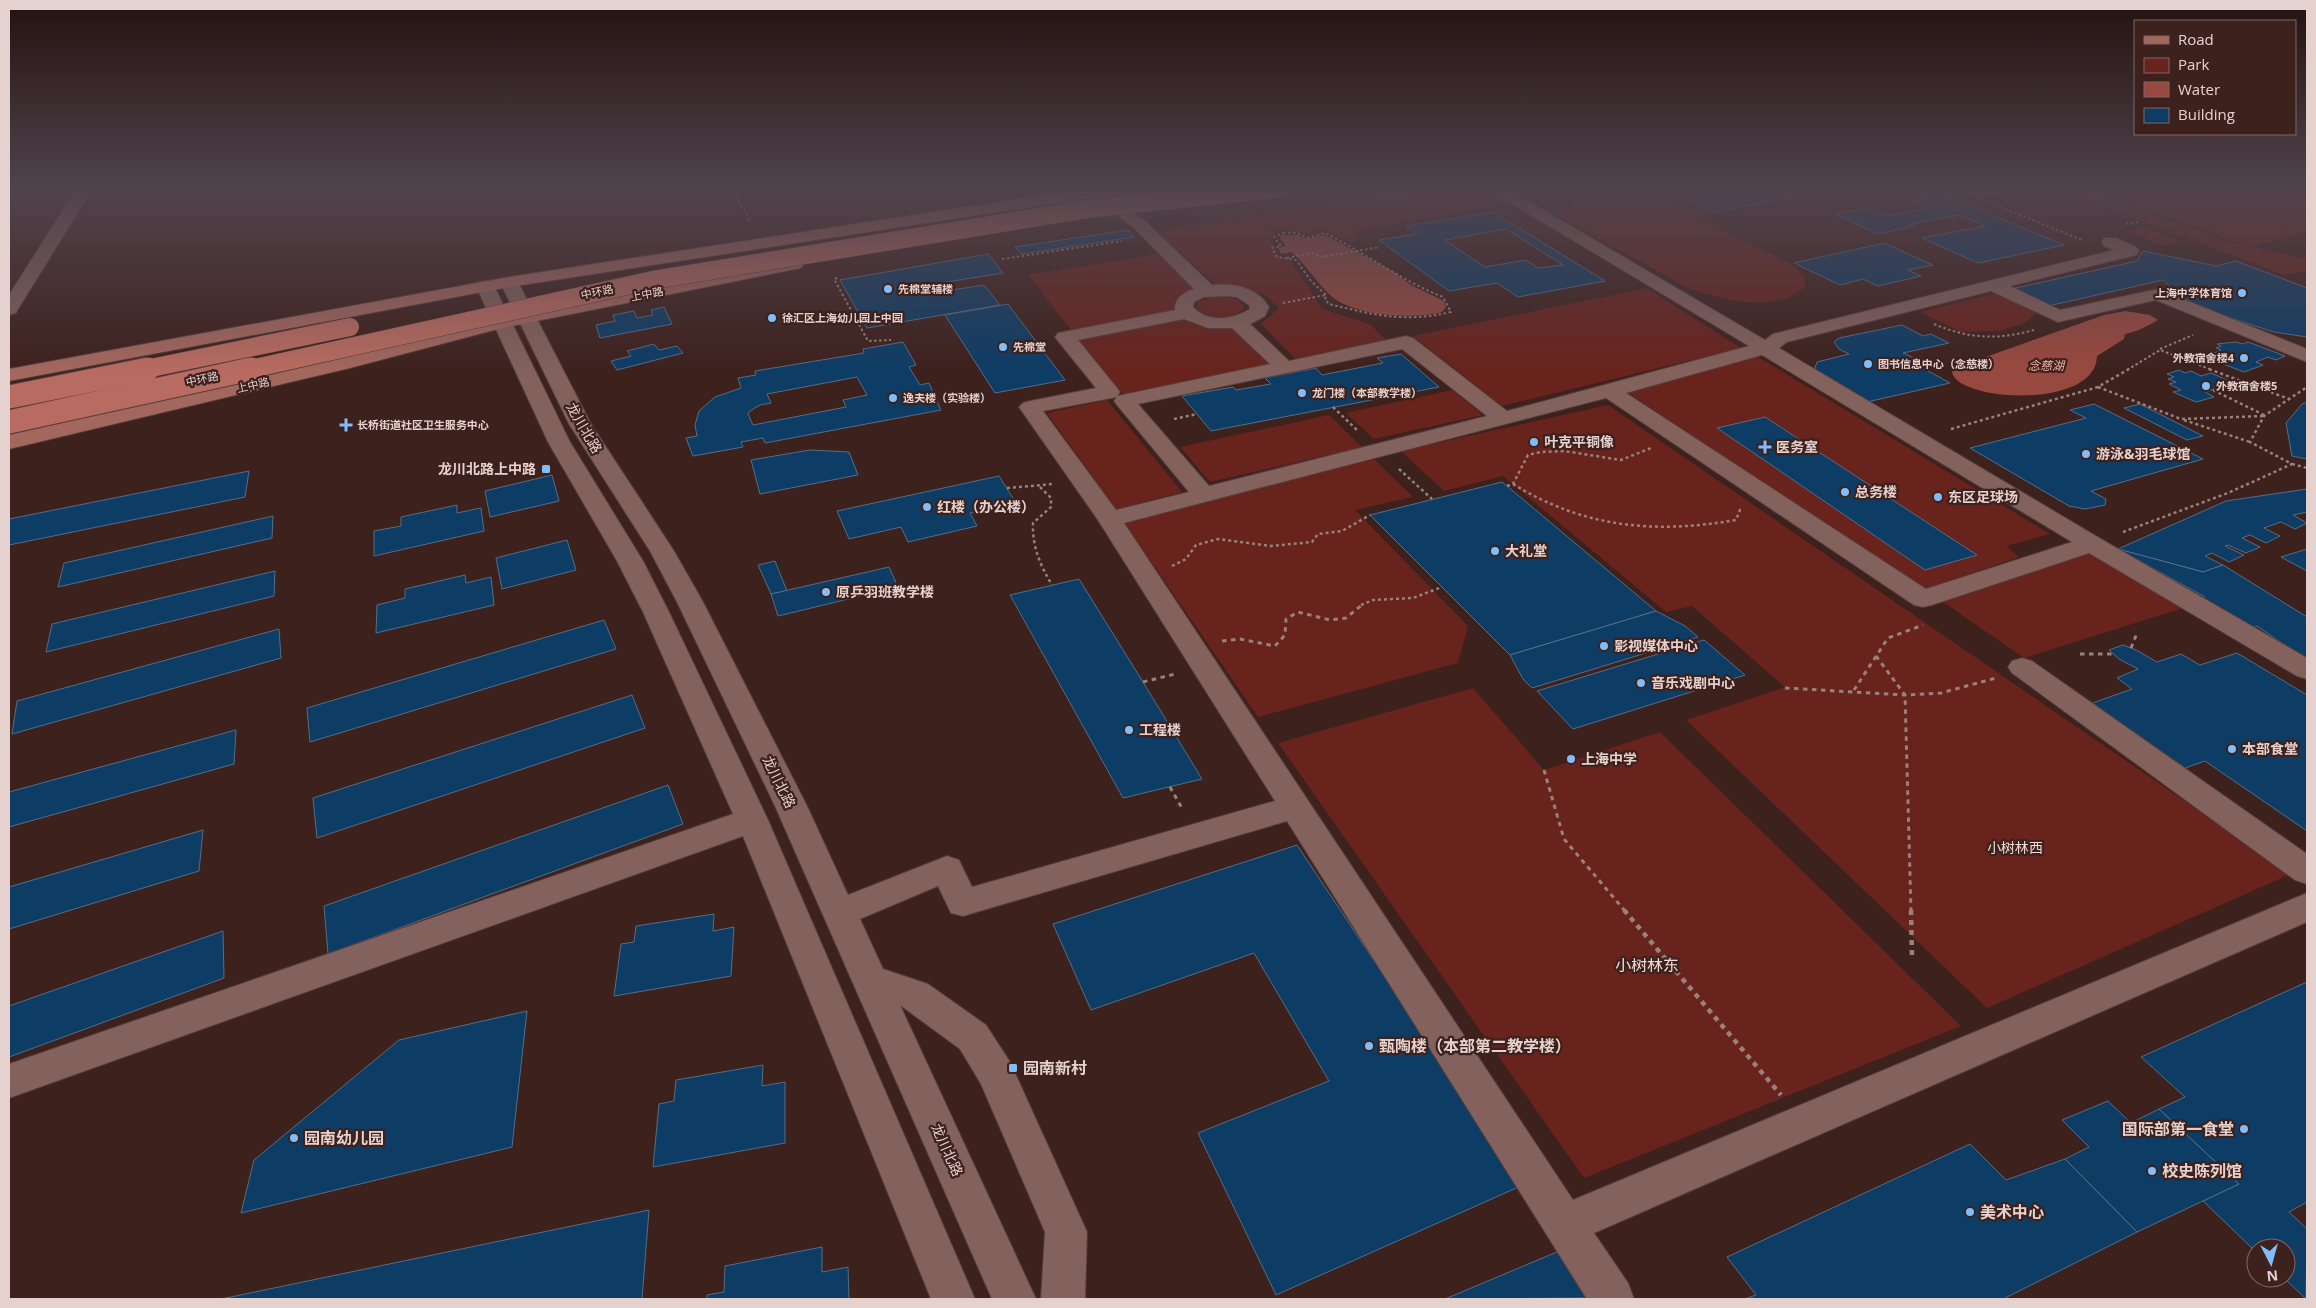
<svg xmlns="http://www.w3.org/2000/svg" width="2316" height="1308" font-family="'Open Sans','Noto Sans SC',sans-serif">
<style>
.green{fill:#68231c;fill-rule:evenodd}
.water{fill:#98493f}
.building{fill:#0d3c65;stroke:#576d84;fill-rule:evenodd}
.lines{fill:none;stroke-linecap:round;stroke-linejoin:round}
.minor-casing{stroke:#553d3b;stroke-width:2}
.major-casing{stroke:#553d3b;stroke-width:2}
.path-far3{stroke:#99817d;stroke-width:2;stroke-dasharray:2.5 2.5;stroke-linecap:butt}
.path-far2{stroke:#99817d;stroke-width:2.5;stroke-dasharray:3 3;stroke-linecap:butt}
.path-far1{stroke:#99817d;stroke-width:3;stroke-dasharray:4.5 4.5;stroke-linecap:butt}
.path{stroke:#99817d;stroke-width:4.5;stroke-dasharray:5 5;stroke-linecap:butt}
.minor{fill:#83615c;fill-rule:evenodd}
.major{fill:#a3675e;fill-rule:evenodd}
.highway-bridge-far1-casing{stroke:#553d3b;stroke-width:19;stroke-linecap:butt}
.highway-bridge-casing{stroke:#553d3b;stroke-width:25;stroke-linecap:butt}
.highway-bridge-far1{stroke:#b86b60;stroke-width:18}
.highway-bridge{stroke:#b86b60;stroke-width:23}
.poi-dot{fill:#80bdfa;stroke:#3d211d;stroke-width:2}
.labels{text-anchor:middle;stroke-width:4.5;stroke-linejoin:round;paint-order:stroke}
.far-poi-label{font-size:11px;font-weight:bold;fill:#e5d1ce;stroke:#3d211d;text-anchor:start}
.far-street-label{font-size:11px;fill:#e5d1ce;stroke:#3d211d}
.far-water-label{font-size:12px;font-style:italic;fill:#f7b2a7;stroke:#3d211d}
.street-label{font-size:14px;fill:#e5d1ce;stroke:#3d211d}
.poi-label{font-size:14px;font-weight:bold;fill:#e5d1ce;stroke:#3d211d;text-anchor:start}
.park-label{font-size:14px;fill:#f4dbd7;stroke:#3d211d}
.near-park-label{font-size:16px;fill:#f4dbd7;stroke:#3d211d}
.near-poi-label{font-size:16px;font-weight:bold;fill:#e5d1ce;stroke:#3d211d;text-anchor:start}
</style>
<rect width="100%" height="100%" fill="#3d211d"/>
<g class="green">
<path d="M1452,188H1487L1507,203L1353,232L1361,240L1350,242L1324,230L1306,234L1282,229L1269,238L1280,256L1291,262L1322,309L1369,324L1387,340L1296,360L1261,324L1279,308L1266,295L1216,285L1157,231L1365,197Z"/>
<path d="M2055,188H2080L2228,242L2307,259V271L2284,275Z"/>
<path d="M2091,188H2302L2307,190V233L2249,247Z"/>
<path d="M1611,197L1657,199L1674,205L1795,266L1804,277L1806,286C1776,314 1725,300 1690,289L1557,215L1579,202Z"/>
<path d="M2145,227L2184,242L2164,246L2125,231Z"/>
<path d="M1159,254L1192,287L1172,311L1072,331L1028,275Z"/>
<path d="M1647,288L1741,348L1502,406L1413,336Z"/>
<path d="M1996,293L2038,312L2023,324L1999,331L1961,332L1920,312Z"/>
<path d="M1216,296L1237,299L1245,307C1235,321 1208,319 1197,308L1198,302Z"/>
<path d="M1177,320L1234,328L1269,365L1125,396L1077,339Z"/>
<path d="M1755,355L2050,534L2006,546L2019,557L1921,590L1627,392ZM1765,417L1976,555L1925,570L1718,429Z"/>
<path d="M1452,390L1483,415L1374,439L1346,413Z"/>
<path d="M1107,400L1182,492L1116,509L1047,413Z"/>
<path d="M1608,405L2291,874L1987,1008L1686,720L1785,687L1692,606L1666,612L1503,476L1444,491L1401,451Z"/>
<path d="M1329,415L1362,447L1210,482L1180,447Z"/>
<path d="M1374,459L1413,497L1355,510L1468,626L1458,663L1258,717L1124,522Z"/>
<path d="M2090,552L2183,608L2024,658L1939,599Z"/>
<path d="M1473,688L1544,770L1660,732L1961,1026L1584,1178L1278,743Z"/>
</g>
<g class="water">
<path d="M1960,188H2021L2023,189L1979,197Z"/>
<path d="M1281,235H1297L1307,239L1325,235L1394,272L1411,285L1444,301L1446,307L1442,312C1414,320 1354,316 1331,296C1318,284 1309,269 1296,256L1291,252L1281,254L1278,248L1286,246L1280,238Z"/>
<path d="M2125,311L2150,315L2158,320C2147,326 2137,332 2125,334L2124,339L2097,356C2096,412 1947,401 1952,369L2104,315Z"/>
</g>
<g class="building">
<path d="M1715,188H1792L1806,195L1713,212L1679,195Z"/>
<path d="M1902,188H1928L2064,245L1978,263L1922,238L1985,226L1959,215L1910,224L1915,226L1878,234L1835,214L1870,208L1887,216L1928,208L1909,200L1923,197Z"/>
<path d="M2028,188H2052L2073,197L2056,200Z"/>
<path d="M1493,212L1605,281L1518,297L1497,283L1449,291L1379,240L1417,234L1406,226ZM1506,229L1563,265L1538,268L1526,260L1485,267L1445,240Z"/>
<path d="M1128,230L1134,237L1021,254L1015,247Z"/>
<path d="M1884,243L1933,265L1908,270L1921,276L1878,286L1863,279L1840,285L1794,263Z"/>
<path d="M2143,251L2216,266L2236,261L2307,288V337L2274,332L2212,312L2183,298L2163,280L2048,306L2011,289L2137,261Z"/>
<path d="M988,254L1003,273L928,285L933,293L984,285L1000,305L867,328L840,280Z"/>
<path d="M1008,304L1065,380L995,393L945,315Z"/>
<path d="M664,307L672,324L600,338L596,325L615,321L613,315L634,311L637,318L653,315L651,310Z"/>
<path d="M1902,325L1923,336L1931,334L1949,343L1903,353L1914,358L1921,367L1950,383L1867,402L1823,376L1815,368L1817,362L1849,354L1839,349L1834,342L1839,338Z"/>
<path d="M903,342L916,365L909,367L920,385L929,383L941,410L765,443L763,438L741,442L743,447L693,456L686,438L697,436L695,425L699,411L715,397L741,388L738,378L756,375L755,371L864,353L863,349ZM857,377L867,395L843,400L846,407L753,425L748,414L750,411L760,405L771,403L767,394Z"/>
<path d="M2236,342L2243,344L2248,342L2285,356L2276,360L2268,357L2256,362L2263,365L2244,372L2215,361L2226,357L2214,353L2221,350L2216,348L2221,346L2217,344Z"/>
<path d="M654,344L659,350L677,346L683,353L617,370L611,361L631,356L627,351Z"/>
<path d="M1401,354L1439,387L1211,431L1182,396L1233,387L1236,390L1271,384L1265,378L1316,368L1322,375L1383,363L1377,358Z"/>
<path d="M2179,370L2185,373L2191,371L2201,376L2211,373L2241,386L2227,390L2221,387L2205,392L2214,397L2196,402L2173,392L2181,390L2169,384L2176,382L2168,379L2174,377L2167,374Z"/>
<path d="M2307,402V459L2292,456L2286,423L2302,404Z"/>
<path d="M2094,404L2203,459L2091,491L2106,499L2105,505L2085,509L2069,506L1970,448L2086,418L2070,410Z"/>
<path d="M2140,404L2203,436L2187,440L2124,408Z"/>
<path d="M1765,417L1977,555L1925,570L1717,428Z"/>
<path d="M810,450L849,452L858,475L760,494L751,460Z"/>
<path d="M249,471L245,497L9,545V519Z"/>
<path d="M552,475L559,501L490,517L485,491Z"/>
<path d="M999,476L1016,503L970,513L977,526L908,542L901,527L849,539L837,511Z"/>
<path d="M1502,482L1507,486L1656,611L1510,655L1370,515Z"/>
<path d="M2307,489V512L2293,515L2307,523L2295,529L2281,522L2264,528L2280,536L2266,543L2250,535L2242,538L2260,547L2246,553L2228,545L2225,546L2244,555L2229,562L2212,553L2205,556L2223,565L2203,572L2118,549L2226,501Z"/>
<path d="M457,505V513L481,508L484,531L374,556V531L401,526V517Z"/>
<path d="M273,516L272,538L58,587L64,563Z"/>
<path d="M567,540L576,570L502,589L496,558Z"/>
<path d="M2118,549L2203,572L2223,565L2307,617V660L2257,626L2250,629L2202,601L2205,597Z"/>
<path d="M2307,549V571L2281,557Z"/>
<path d="M775,561L787,591L771,594L758,565Z"/>
<path d="M889,567L898,587L778,616L771,594Z"/>
<path d="M275,571L274,596L46,652L52,624Z"/>
<path d="M465,575L466,583L491,577L494,605L376,633L377,605L405,598V589Z"/>
<path d="M1079,579L1143,682L1202,779L1123,798L1010,595Z"/>
<path d="M1656,611L1685,626L1698,637L1532,688L1523,679L1510,655Z"/>
<path d="M604,620L616,649L310,742L307,708Z"/>
<path d="M279,629L281,658L12,734L17,701Z"/>
<path d="M1704,640L1745,675L1573,729L1537,691Z"/>
<path d="M2123,645L2136,650L2157,662L2181,654L2200,665L2237,653L2307,695V831L2205,761L2185,768L2090,704L2132,689L2117,678L2138,669L2119,659L2109,650Z"/>
<path d="M632,695L645,728L317,838L313,798Z"/>
<path d="M236,730L234,764L9,827V792Z"/>
<path d="M668,785L683,824L328,954L324,906Z"/>
<path d="M203,830L199,871L9,929V887Z"/>
<path d="M1297,845L1523,1185L1276,1295L1198,1133L1329,1081L1254,953L1091,1010L1053,924Z"/>
<path d="M714,914L713,931L734,927L731,976L614,996L621,944L634,942L636,926Z"/>
<path d="M223,931L224,978L9,1057V1006Z"/>
<path d="M2307,982V1202L2289,1212L2307,1229L2306,1299L2284,1278H2286V1248H2256V1252L2203,1201L2239,1184L2159,1109L2185,1097L2141,1057Z"/>
<path d="M527,1011L512,1147L241,1213L254,1160L399,1040Z"/>
<path d="M763,1065L762,1086L785,1082V1143L653,1167L659,1104L674,1101L676,1080Z"/>
<path d="M2108,1101L2131,1123L2159,1109L2239,1184L2137,1232L2065,1159L2089,1147L2062,1120Z"/>
<path d="M1970,1144L2006,1180L2065,1159L2137,1232L2003,1299H1745L1756,1295L1727,1257Z"/>
<path d="M649,1210L642,1299H221Z"/>
<path d="M822,1247V1272L848,1267L849,1299H707V1295L724,1292L725,1266Z"/>
<path d="M1557,1252L1586,1298L1445,1299Z"/>
</g>
<g class="lines">
<g class="minor-casing">
<g id="minor">
<path d="M77,188H93L18,309L16,313L9,315V295Z"/>
<path d="M1081,188H1100L1146,222L1212,285C1233,283 1257,287 1269,307L1265,316L1250,324L1289,361L1406,336L1413,338L1507,411L1749,346L1486,188H1506L1765,340L1773,334L2114,250L2104,246L2102,242L2104,238H2116L2136,247L2139,251L2136,255L2010,286L2060,310L2158,289L2307,349V362L2156,300L2058,322L1991,291L1787,342L1779,348L2101,539L2307,658V679L2297,676L2089,553L1932,605L1923,607L1914,605L1606,398L1124,523L1573,1200L2307,893V922L1594,1233L1628,1283L1634,1299H1587L1287,821L963,916L951,913L938,886L860,919L883,969L928,984L986,1025L1010,1062L1087,1232L1085,1299H1041L1045,1232L981,1084L960,1049L900,1005L1036,1299H992L775,806L677,602L650,551L569,424L500,282L503,278H515L518,282L591,424L674,551L703,602L807,806L848,895L947,856L959,860L972,887L1275,801L1098,520L1019,407L1023,403L1030,401L1096,388L1055,337L1058,333L1175,310C1174,299 1184,292 1194,289L1134,228ZM1225,296L1237,297L1249,305L1250,309C1232,320 1208,323 1193,307L1194,302L1204,297ZM1184,319L1208,328H1232L1270,364L1117,396L1120,392L1117,388L1078,340ZM1402,349L1487,416L1209,486L1138,404ZM1762,355L2072,542L1926,589L1626,393ZM1117,397L1114,401L1117,405L1189,492L1116,510L1043,411Z"/>
<path d="M485,281L491,282L494,286L570,442L643,561L669,612L768,820L975,1299H931L743,836L9,1098V1064L733,814L643,612L617,561L548,442L476,286L479,282Z"/>
<path d="M2022,658L2032,661L2307,854V884L2295,880L2012,673L2008,667L2012,661Z"/>
</g>
</g>
<g class="major-casing">
<g id="major">
<path d="M1090,188H1131L1123,193L509,287L9,381V369L509,277Z"/>
<path d="M795,259L801,260L804,264L801,268L502,328L350,368L9,449V435L348,357L501,317Z"/>
</g>
</g>
<g class="path-far3">
<path d="M731,188L751,223"/>
<path d="M1954,188L2082,240"/>
<path d="M2126,224L2138,222"/>
<path d="M1283,233H1296L1308,238L1325,233C1365,253 1402,281 1443,297L1451,312C1405,323 1374,315 1329,304L1325,300L1326,295L1311,281L1296,260L1277,257L1272,248L1281,246L1274,237Z"/>
<path d="M1287,258L1312,253L1321,257L1380,247"/>
<path d="M1002,259L1122,241"/>
<path d="M837,278L834,279L868,341L891,340"/>
<path d="M1283,303L1326,295"/>
<path d="M1934,324C1969,339 1998,340 2034,330"/>
<path d="M2160,349L2193,335"/>
<path d="M2127,370L2160,350L2212,370"/>
</g>
<g class="path-far2">
<path d="M2209,369L2289,399"/>
<path d="M2098,387L2181,419L2264,416"/>
<path d="M2213,390L2264,415"/>
<path d="M1333,407L1358,431"/>
<path d="M1174,419L1197,414"/>
<path d="M2184,420L2250,442"/>
<path d="M1951,429L2098,387L2129,369"/>
<path d="M2292,464L2307,468"/>
<path d="M1399,469L1432,499"/>
<path d="M1513,484C1585,528 1654,534 1736,520L1740,510L1743,511"/>
<path d="M1507,486L1513,484L1528,455L1541,452L1564,451L1621,460L1651,448"/>
<path d="M1040,487L1051,498V507L1033,523C1032,546 1040,565 1052,585"/>
<path d="M1007,488L1053,484"/>
<path d="M2123,532L2228,493L2292,464L2250,442L2264,416L2307,387"/>
<path d="M1172,566L1186,559L1196,545L1218,539L1271,546L1312,542L1318,534L1342,531L1370,515"/>
<path d="M1361,605L1373,600L1413,598L1442,587"/>
</g>
<g class="path-far1">
<path d="M1222,641L1240,639L1275,646L1285,635L1286,619L1298,612L1330,620L1346,618L1363,604"/>
<path d="M2131,648L2137,633"/>
<path d="M2080,654H2114"/>
<path d="M1876,656L1905,695L1911,911"/>
<path d="M1143,682L1175,674"/>
<path d="M1785,688L1905,695L1941,693L1996,678"/>
<path d="M1854,690L1888,638L1923,625"/>
<path d="M1544,770L1564,839L1625,911"/>
<path d="M1170,787L1183,810"/>
</g>
<g class="path">
<path d="M1624,910L1781,1095"/>
<path d="M1911,910L1912,958"/>
</g>
<use href="#minor" class="minor"/>
<use href="#major" class="major"/>
<g class="highway-bridge-far1-casing">
<g id="highway-bridge-far1">
<path d="M141,370L350,327"/>
<path d="M246,370L653,280L1087,209L1282,188"/>
</g>
</g>
<g class="highway-bridge-casing">
<g id="highway-bridge">
<path d="M9,397L148,369"/>
<path d="M9,422L251,369"/>
</g>
</g>
<use href="#highway-bridge-far1" class="highway-bridge-far1"/>
<use href="#highway-bridge" class="highway-bridge"/>
</g>
<linearGradient id="sky" x2="0" y2="1"><stop stop-color="#221210"/><stop offset="0.51" stop-color="#51434c"/><stop offset="1" stop-color="#51434c" stop-opacity="0"/></linearGradient>
<rect width="2316" height="371" fill="url(#sky)"/>
<g class="poi-dot">
<circle cx="888" cy="289" r="5"/>
<circle cx="2242" cy="293" r="5"/>
<circle cx="772" cy="318" r="5"/>
<circle cx="1003" cy="347" r="5"/>
<circle cx="2244" cy="358" r="5"/>
<circle cx="1868" cy="364" r="5"/>
<circle cx="2206" cy="386" r="5"/>
<circle cx="1302" cy="393" r="5"/>
<circle cx="893" cy="398" r="5"/>
<path d="M343.5 417.5h5v5h5v5h-5v5h-5v-5h-5v-5h5z"/>
<circle cx="1534" cy="442" r="5"/>
<path d="M1762.5 439.5h5v5h5v5h-5v5h-5v-5h-5v-5h5z"/>
<circle cx="2086" cy="454" r="5"/>
<rect x="541" y="464" width="10" height="10" rx="2.5"/>
<circle cx="1845" cy="492" r="5"/>
<circle cx="1938" cy="497" r="5"/>
<circle cx="927" cy="507" r="5"/>
<circle cx="1495" cy="551" r="5"/>
<circle cx="826" cy="592" r="5"/>
<circle cx="1604" cy="646" r="5"/>
<circle cx="1641" cy="683" r="5"/>
<circle cx="1129" cy="730" r="5"/>
<circle cx="2232" cy="749" r="5"/>
<circle cx="1571" cy="759" r="5"/>
<circle cx="1369" cy="1046" r="5"/>
<rect x="1008" y="1063" width="10" height="10" rx="2.5"/>
<circle cx="2244" cy="1129" r="5"/>
<circle cx="294" cy="1138" r="5"/>
<circle cx="2152" cy="1171" r="5"/>
<circle cx="1970" cy="1212" r="5"/>
</g>
<g class="labels">
<g class="far-poi-label">
<text x="898" y="293">先棉堂辅楼</text>
<text x="2232" y="297" text-anchor="end">上海中学体育馆</text>
<text x="782" y="322">徐汇区上海幼儿园上中园</text>
<text x="1013" y="351">先棉堂</text>
<text x="2234" y="362" text-anchor="end">外教宿舍楼4</text>
<text x="1878" y="368">图书信息中心（念慈楼）</text>
<text x="2216" y="390">外教宿舍楼5</text>
<text x="1312" y="397">龙门楼（本部教学楼）</text>
<text x="903" y="402">逸夫楼（实验楼）</text>
<text x="357" y="429">长桥街道社区卫生服务中心</text>
</g>
<g class="far-street-label">
<text transform="translate(597 292) rotate(-12)" y="4">中环路</text>
<text transform="translate(647 294) rotate(-11)" y="4">上中路</text>
<text transform="translate(202 379) rotate(-12)" y="4">中环路</text>
<text transform="translate(253 385) rotate(-13)" y="4">上中路</text>
</g>
<g class="far-water-label">
<text x="2046" y="370">念慈湖</text>
</g>
<g class="street-label">
<text transform="translate(584 428) rotate(60)" y="5">龙川北路</text>
<text transform="translate(779 782) rotate(64)" y="5">龙川北路</text>
<text transform="translate(947 1150) rotate(66)" y="5">龙川北路</text>
</g>
<g class="poi-label">
<text x="1544" y="447">叶克平铜像</text>
<text x="1776" y="452">医务室</text>
<text x="2096" y="459">游泳&amp;羽毛球馆</text>
<text x="536" y="474" text-anchor="end">龙川北路上中路</text>
<text x="1855" y="497">总务楼</text>
<text x="1948" y="502">东区足球场</text>
<text x="937" y="512">红楼（办公楼）</text>
<text x="1505" y="556">大礼堂</text>
<text x="836" y="597">原乒羽班教学楼</text>
<text x="1614" y="651">影视媒体中心</text>
<text x="1651" y="688">音乐戏剧中心</text>
<text x="1139" y="735">工程楼</text>
<text x="2242" y="754">本部食堂</text>
<text x="1581" y="764">上海中学</text>
</g>
<g class="park-label">
<text x="2015" y="853">小树林西</text>
</g>
<g class="near-park-label">
<text x="1647" y="971">小树林东</text>
</g>
<g class="near-poi-label">
<text x="1379" y="1052">甄陶楼（本部第二教学楼）</text>
<text x="1023" y="1074">园南新村</text>
<text x="2234" y="1135" text-anchor="end">国际部第一食堂</text>
<text x="304" y="1144">园南幼儿园</text>
<text x="2162" y="1177">校史陈列馆</text>
<text x="1980" y="1218">美术中心</text>
</g>
</g>
<rect width="2316" height="1308" fill="none" stroke="#e5d1ce" stroke-width="20"/>
<rect x="2134" y="20" width="162" height="115" fill="#3d211d" stroke="#806764"/>
<rect x="2144" y="36" width="25" height="8" fill="#a3675e" stroke="#806764"/>
<text x="2178" y="45" font-size="15" fill="#e5d1ce">Road</text>
<rect x="2144" y="58" width="25" height="15" fill="#68231c" stroke="#806764"/>
<text x="2178" y="70" font-size="15" fill="#e5d1ce">Park</text>
<rect x="2144" y="82" width="25" height="15" fill="#98493f" stroke="#806764"/>
<text x="2178" y="95" font-size="15" fill="#e5d1ce">Water</text>
<rect x="2144" y="108" width="25" height="15" fill="#0d3c65" stroke="#806764"/>
<text x="2178" y="120" font-size="15" fill="#e5d1ce">Building</text>
<g transform="translate(2271 1263) rotate(174)"><circle r="24" fill="#3d211d" stroke="#806764"/>
<path d="M0-4L9 19L0 12L-9 19Z" fill="#80bdfa"/>
<text y="-8" font-size="14" font-weight="bold" text-anchor="middle" fill="#e5d1ce">N</text>
</g>
</svg>
